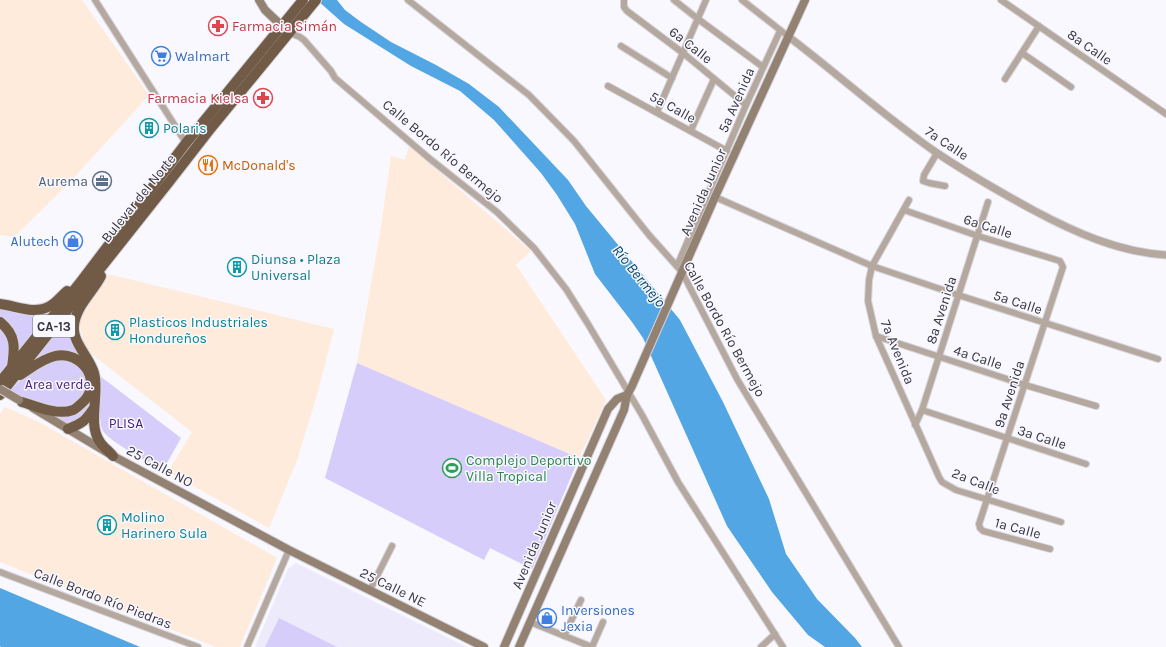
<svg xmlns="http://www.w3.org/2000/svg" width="1166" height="647" font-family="Karla,sans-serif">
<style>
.built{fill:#edeafb}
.industrial{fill:#feebdb}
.green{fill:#d6cdfa}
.water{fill:#52a6e4}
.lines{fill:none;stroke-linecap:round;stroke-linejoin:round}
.minor-casing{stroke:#d6d5dd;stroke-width:8}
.tertiary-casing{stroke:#d6d5dd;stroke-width:9}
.secondary-casing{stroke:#d6d5dd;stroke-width:10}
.trunk-casing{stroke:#d6d5dd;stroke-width:12}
.minor{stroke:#b5a89e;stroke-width:6}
.tertiary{stroke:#b5a89e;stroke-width:7}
.secondary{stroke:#938172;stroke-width:8}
.trunk{stroke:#715a46;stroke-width:10}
.secondary-bridge-casing{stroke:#d6d5dd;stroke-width:10;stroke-linecap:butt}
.secondary-bridge{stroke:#938172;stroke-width:8}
.labels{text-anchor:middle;stroke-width:3;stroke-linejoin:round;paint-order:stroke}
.shield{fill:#f9f8fe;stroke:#73707c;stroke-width:1}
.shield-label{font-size:13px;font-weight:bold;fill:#393644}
.health-label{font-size:14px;fill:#be3a42;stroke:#f9f8fe;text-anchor:start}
.street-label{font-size:14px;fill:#393644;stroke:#f9f8fe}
.shop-label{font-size:14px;fill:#366cbe;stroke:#f9f8fe;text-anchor:start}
.culture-label{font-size:14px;fill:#0d838f;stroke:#f9f8fe;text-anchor:start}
.food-label{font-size:14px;fill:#c56008;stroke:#f9f8fe;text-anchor:start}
.service-label{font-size:14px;fill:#4e5e75;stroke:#f9f8fe;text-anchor:end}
.park-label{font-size:14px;fill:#452182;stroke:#f9f8fe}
.leisure-label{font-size:14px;fill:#27864d;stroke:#f9f8fe;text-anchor:start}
.water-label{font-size:15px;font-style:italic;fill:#064972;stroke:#f9f8fe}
</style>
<rect width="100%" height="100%" fill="#f9f8fe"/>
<path class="built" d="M296,563L467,647H255L288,569Z"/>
<g class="industrial">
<path d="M0,0H82L149,95L68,184L14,237L0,235Z"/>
<path d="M409,146L531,251L516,265L606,400L579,458L357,363L380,233L391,156L405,160Z"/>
<path d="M108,274L334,329L317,395L297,460L269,528L168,472L192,432L85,349L79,321Z"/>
<path d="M5,407L39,422L277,558L240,647H216L0,562V414Z"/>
</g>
<g class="green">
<path d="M94,281L71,326L86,361L64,352L29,367Z"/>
<path d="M62,298L17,355L0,319V307L27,313Z"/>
<path d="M0,326L9,336V364L0,375Z"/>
<path d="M65,357L84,368L88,385L78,403L59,409L28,401L11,390C26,372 42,363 65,357Z"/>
<path d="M357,363L579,458L532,569L490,548L484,560L325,478Z"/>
<path d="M100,376L181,438L163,470C150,463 110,442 103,431C98,424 100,387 100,376Z"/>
<path d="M90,397L91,407L85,418L69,426L46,412L60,414Z"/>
<path d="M279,618L337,647H265Z"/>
</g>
<g class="water">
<path d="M317,0H337L345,10L361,22L391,42L436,65L469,84L499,107L568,180L586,206L680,320L723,402L769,499L786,554L817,599L855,638L862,647H825L808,635L772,592L727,526L643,338L632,322L595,274L575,224L557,195L541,173L494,120L460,91L411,66L344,24Z"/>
<path d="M0,588L140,647H1L0,646Z"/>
</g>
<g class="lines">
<g class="minor-casing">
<g id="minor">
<path d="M95,0L186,143"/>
<path d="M408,0L529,95L574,141L649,235L682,272L737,379L899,647"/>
<path d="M624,0V7L627,11L683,53L746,105"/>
<path d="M674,0L698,19L763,67"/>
<path d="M742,0L789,37"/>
<path d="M1001,0L1166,114"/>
<path d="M290,33L300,37L304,40L331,71L335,78L430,159L497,212L534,248L566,289L588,324L642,415L678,482L783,647"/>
<path d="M621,46L672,78"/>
<path d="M1022,53L1071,87"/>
<path d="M1005,79L1039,26"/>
<path d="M608,86L727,151"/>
<path d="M657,112L706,0"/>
<path d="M691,130L714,79"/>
<path d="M937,153L924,175L923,181L929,183L945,186"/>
<path d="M715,197L872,266L958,295L1158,359"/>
<path d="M909,200L872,266L869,280L868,301L876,336L939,477L942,482L956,490L1061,522"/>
<path d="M904,210L978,236L1060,261L1063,267L979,524L980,528L983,531L1050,549"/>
<path d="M677,266L746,105L780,31"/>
<path d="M876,336L1025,385L1096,406"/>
<path d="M922,410L1086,464"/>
<path d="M915,425L922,410L988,202"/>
<path d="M0,572L198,647"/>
<path d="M370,590L392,546"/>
<path d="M530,622L592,647L603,622"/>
<path d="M564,636L581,600"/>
<path d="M247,647L289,550"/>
<path d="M761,647L775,634"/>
</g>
</g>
<g class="tertiary-casing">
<path id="tertiary" d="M789,37C839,75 885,117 937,153C967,173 1000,192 1033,210C1074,232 1118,252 1166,255"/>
</g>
<g class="secondary-casing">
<g id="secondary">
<path d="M259,0L265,10L282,26"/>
<path d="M33,408L113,456L289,550L484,647"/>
<path d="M504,647L608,409L617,399L627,395"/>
<path d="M519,647L624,410L627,395L632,386L715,197L805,0"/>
</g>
</g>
<g class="trunk-casing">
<g id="trunk">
<path d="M101,276C93,292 76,306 74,325C72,343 89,356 94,373C100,393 87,424 100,442C103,447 109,451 113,456"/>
<path d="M0,304C17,306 34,315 50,306C56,303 61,296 67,291"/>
<path d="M0,322C16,335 15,347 12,367"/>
<path d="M20,375C31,368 42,359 55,356C81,350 102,380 85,400C81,404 77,408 73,410C57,416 36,406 22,402"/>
<path d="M0,382L79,284L186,143L303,0"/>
<path d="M0,395L169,182L211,128L316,0"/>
<path d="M68,429C83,423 85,421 94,408"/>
</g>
</g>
<use href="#minor" class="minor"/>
<use href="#tertiary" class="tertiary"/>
<use href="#secondary" class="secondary"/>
<use href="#trunk" class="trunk"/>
<g class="secondary-bridge-casing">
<path id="secondary-bridge" d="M0,389L19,400"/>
</g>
<use href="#secondary-bridge" class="secondary-bridge"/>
</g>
<defs>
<g id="pharmacy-ring" transform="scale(1)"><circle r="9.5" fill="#f9f8fe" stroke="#e0444e" stroke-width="1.5"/><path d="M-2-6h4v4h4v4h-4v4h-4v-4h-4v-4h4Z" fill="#e0444e"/></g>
<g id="supermarket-ring" transform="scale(1)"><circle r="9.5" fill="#f9f8fe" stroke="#3f7fe0" stroke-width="1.5"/><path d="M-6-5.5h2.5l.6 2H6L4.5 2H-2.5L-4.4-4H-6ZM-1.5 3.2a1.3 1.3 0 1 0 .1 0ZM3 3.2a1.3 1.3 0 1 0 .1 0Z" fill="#3f7fe0"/></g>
<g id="building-ring" transform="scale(1)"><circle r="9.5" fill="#f9f8fe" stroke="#0f9aa8" stroke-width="1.5"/><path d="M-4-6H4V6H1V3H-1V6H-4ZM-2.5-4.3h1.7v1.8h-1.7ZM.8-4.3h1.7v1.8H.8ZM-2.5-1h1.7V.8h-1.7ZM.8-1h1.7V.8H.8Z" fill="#0f9aa8"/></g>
<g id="restaurant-ring" transform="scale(1)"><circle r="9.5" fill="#f9f8fe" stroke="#e8710a" stroke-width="1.5"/><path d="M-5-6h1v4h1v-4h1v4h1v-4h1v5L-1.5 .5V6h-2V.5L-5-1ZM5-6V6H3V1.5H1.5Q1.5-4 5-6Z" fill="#e8710a"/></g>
<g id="office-ring" transform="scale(1)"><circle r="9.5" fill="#f9f8fe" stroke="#5c6f8a" stroke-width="1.5"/><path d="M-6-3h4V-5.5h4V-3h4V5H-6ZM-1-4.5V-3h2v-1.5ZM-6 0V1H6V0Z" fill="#5c6f8a"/></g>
<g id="shop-ring" transform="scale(1)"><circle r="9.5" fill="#f9f8fe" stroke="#3f7fe0" stroke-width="1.5"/><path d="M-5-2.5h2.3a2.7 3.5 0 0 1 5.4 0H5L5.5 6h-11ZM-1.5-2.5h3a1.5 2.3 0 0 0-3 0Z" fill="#3f7fe0"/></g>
<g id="stadium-ring" transform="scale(1)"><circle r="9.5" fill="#f9f8fe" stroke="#2e9e5b" stroke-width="1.5"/><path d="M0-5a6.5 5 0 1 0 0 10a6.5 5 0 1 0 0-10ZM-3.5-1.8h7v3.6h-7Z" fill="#2e9e5b"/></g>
</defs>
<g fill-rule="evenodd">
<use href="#pharmacy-ring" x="218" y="26"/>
<use href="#supermarket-ring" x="161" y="56"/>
<use href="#pharmacy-ring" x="263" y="98"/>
<use href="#building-ring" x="149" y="128"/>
<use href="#restaurant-ring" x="208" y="165"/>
<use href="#office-ring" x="102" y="181"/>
<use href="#shop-ring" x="73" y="241"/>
<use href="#building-ring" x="237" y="267"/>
<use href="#building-ring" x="115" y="330"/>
<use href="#stadium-ring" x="452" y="468"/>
<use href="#building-ring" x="107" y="525"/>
<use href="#shop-ring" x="547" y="618"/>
</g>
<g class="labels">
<rect class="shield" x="33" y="315" width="42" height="22" rx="3"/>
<g class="shield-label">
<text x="54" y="331">CA-13</text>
</g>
<g class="health-label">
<text x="232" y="31">Farmacia Simán</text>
<text x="249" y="103" text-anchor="end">Farmacia Kielsa</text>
</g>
<g class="street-label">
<text transform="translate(691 45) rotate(38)" y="5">6a Calle</text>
<text transform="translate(1090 47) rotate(35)" y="5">8a Calle</text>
<text transform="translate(736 100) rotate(-66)" y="5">5a Avenida</text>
<text transform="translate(673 107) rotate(29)" y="5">5a Calle</text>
<text transform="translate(947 143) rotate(34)" y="5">7a Calle</text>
<text transform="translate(443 151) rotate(40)" y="5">Calle Bordo Río Bermejo</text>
<text transform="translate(703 192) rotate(-66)" y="5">Avenida Junior</text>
<text transform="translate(138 198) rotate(-51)" y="5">Bulevar del Norte</text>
<text transform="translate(988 226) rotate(18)" y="5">6a Calle</text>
<text transform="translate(1018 302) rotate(18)" y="5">5a Calle</text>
<text transform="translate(941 310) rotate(-72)" y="5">8a Avenida</text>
<text transform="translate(725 329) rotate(61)" y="5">Calle Bordo Río Bermejo</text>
<text transform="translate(898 352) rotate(68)" y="5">7a Avenida</text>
<text transform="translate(978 357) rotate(18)" y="5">4a Calle</text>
<text transform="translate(1009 394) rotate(-72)" y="5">9a Avenida</text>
<text transform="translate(1042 437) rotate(18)" y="5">3a Calle</text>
<text transform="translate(160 466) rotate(28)" y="5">25 Calle NO</text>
<text transform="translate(976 481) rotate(21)" y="5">2a Calle</text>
<text transform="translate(1018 528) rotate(15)" y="5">1a Calle</text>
<text transform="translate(534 545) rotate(-67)" y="5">Avenida Junior</text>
<text transform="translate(393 587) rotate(26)" y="5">25 Calle NE</text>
<text transform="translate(103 598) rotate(21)" y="5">Calle Bordo Río Piedras</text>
</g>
<g class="shop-label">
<text x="175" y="61">Walmart</text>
<text x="59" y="246" text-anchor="end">Alutech</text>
<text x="561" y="615">Inversiones<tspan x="561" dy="16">Jexia</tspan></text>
</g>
<g class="culture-label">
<text x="163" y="133">Polaris</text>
<text x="251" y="264">Diunsa • Plaza<tspan x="251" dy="16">Universal</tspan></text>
<text x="129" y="327">Plasticos Industriales<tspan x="129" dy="16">Hondureños</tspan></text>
<text x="121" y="522">Molino<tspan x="121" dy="16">Harinero Sula</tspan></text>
</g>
<g class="food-label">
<text x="222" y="170">McDonald's</text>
</g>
<g class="service-label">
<text x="88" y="186">Aurema</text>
</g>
<g class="park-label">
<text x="59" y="389">Area verde.</text>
<text x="126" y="428">PLISA</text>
</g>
<g class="leisure-label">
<text x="466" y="465">Complejo Deportivo<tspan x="466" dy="16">Villa Tropical</tspan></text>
</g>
<g class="water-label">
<text transform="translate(639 276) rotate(51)" y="5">Río Bermejo</text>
</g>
</g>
</svg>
